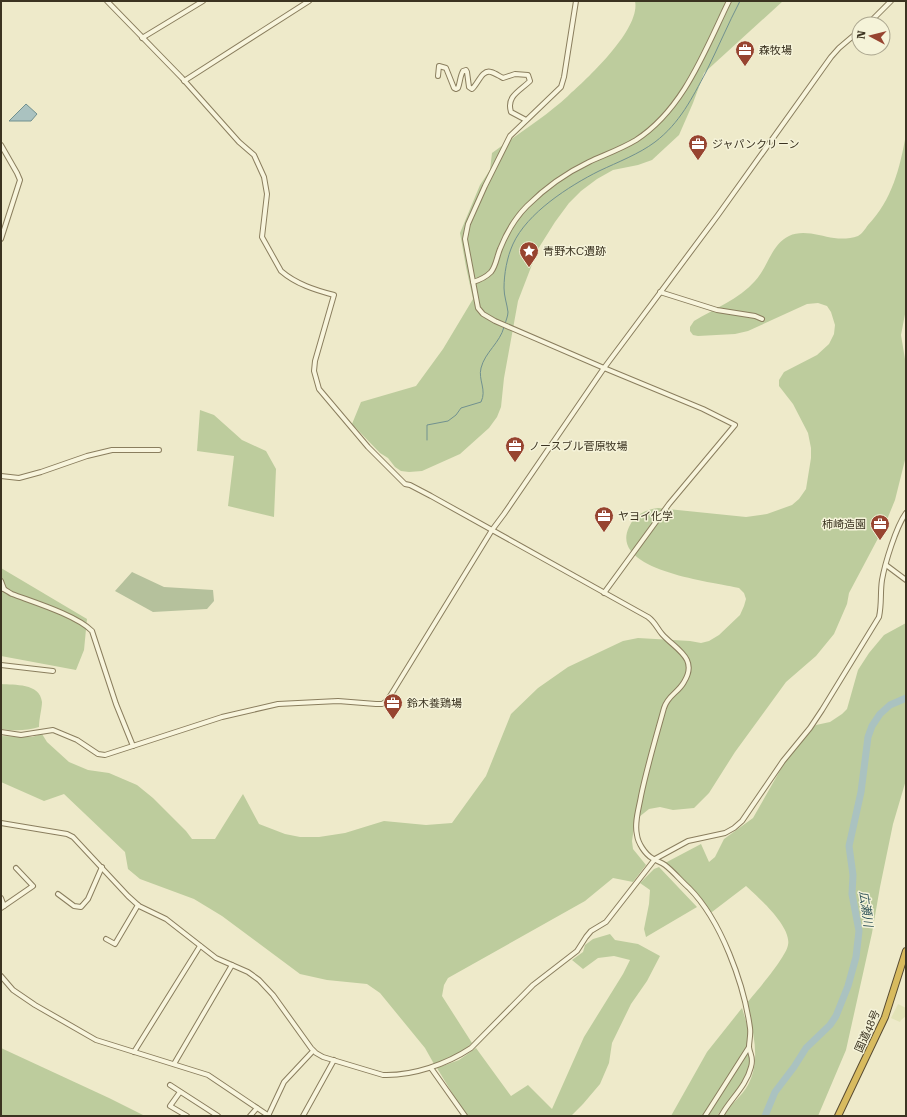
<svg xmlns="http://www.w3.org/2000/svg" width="907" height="1117" font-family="'Roboto Serif','Noto Sans JP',serif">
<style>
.farmland{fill:#e2e3b7}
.green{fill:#bdcc9d}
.cemetery{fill:#b5c19c}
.water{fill:#aac2c0;stroke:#71918f}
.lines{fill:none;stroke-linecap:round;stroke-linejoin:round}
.stream{stroke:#71918f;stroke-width:1}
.river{stroke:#aac2c0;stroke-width:7}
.minor-casing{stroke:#8a7e5e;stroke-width:6}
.highway-casing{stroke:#584b32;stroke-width:8}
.minor{stroke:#f8f5dd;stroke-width:4}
.highway{stroke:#d8bb5f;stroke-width:6}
.labels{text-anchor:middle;stroke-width:3;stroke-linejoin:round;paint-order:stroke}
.poi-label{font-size:11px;fill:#3b3321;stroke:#f5f3d9;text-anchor:start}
.street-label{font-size:11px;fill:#3b3321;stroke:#f5f3d9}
.water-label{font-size:12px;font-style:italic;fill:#31555a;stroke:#f5f3d9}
</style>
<rect width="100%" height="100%" fill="#eeeaca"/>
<path class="farmland" d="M898,1004L906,1008V1016L901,1020L900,1022L891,1018Z"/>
<g class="green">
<path d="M635,1H783L704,73L693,103L679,135L652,160L638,165L613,170L597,179L581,191L569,203L555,222L538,249L518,301L504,378L501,407L497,417L489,428L460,454L422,471L409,472L401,471L395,467L388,458L380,453L352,424L361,402L416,386L443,349L473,299L466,267L460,233L480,185L490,170L492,153C518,134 545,117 568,96C588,78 641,29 635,1Z"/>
<path d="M906,134V309L901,335L906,365L905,460L895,500L884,527L849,593L847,604L834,634L816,656L786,682L735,752L709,793L694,808L673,810L660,807L649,809L639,817L634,827L632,841L633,849L646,865L633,882L613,878L585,901L448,978L444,985L442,996L472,1043L457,1056L434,1064L425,1048L380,993L367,984L327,980L300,974L222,916L194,899L140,879L128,869L125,852L64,794L44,801L1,782V736L32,737L42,734L47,742L69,762L88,770L109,773L137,785L153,798L186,831L192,839H215L243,794L259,824L285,834L300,837H319L345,833L384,821L426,825L452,823L486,776L511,714L538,688L568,667L623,641L638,638L690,641L701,643L709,641L719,635L740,615L744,606L746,599L744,593L739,588C714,582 608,571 629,527C635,514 645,510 658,508L746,517L767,514L792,505L799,499L806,489L811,458V448L808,433L793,404L779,386V380L784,372L817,355L829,344L834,334L835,325L831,312L827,306L818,303L807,304L748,331L735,334L698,336L693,335L690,331V327L694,321C714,309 739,299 755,281C768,267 771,245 789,236C803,229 820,236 834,238C841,239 850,239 858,236C862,234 865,229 868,225C892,200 900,168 906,134Z"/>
<path d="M200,410L214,415L242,440L266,451L276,469L274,517L228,506L234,456L197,451Z"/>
<path d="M1,568L87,619L84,650L76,670L1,656Z"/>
<path d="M906,623V780L893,824L880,887L872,933L846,1050L818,1116H722C730,1105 742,1096 748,1085C762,1059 752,1029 747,1003C757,991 786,957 788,945C792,927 758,897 746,886L708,915L699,901L665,863L701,844L709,862L715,857L724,839L753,818L799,737L816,725L830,722L842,714L847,709L858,670L869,653L884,635Z"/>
<path d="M1,684C14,685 40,683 42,702C42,708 39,719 39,727C26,731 14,731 1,729Z"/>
<path d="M659,867L697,907L646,937L644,929L649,904L650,890L640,883L654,869Z"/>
<path d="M610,934L615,940L638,944L660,956L647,981L631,1004L612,1043L609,1063L600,1084L583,1104L571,1116H466L437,1068L459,1060L476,1048L511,1096L528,1085L552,1109L584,1037L623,974L630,960L614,956L598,958L583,969L572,960L583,952L585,945L593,939Z"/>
<path d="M742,1008C751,1037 757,1060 741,1087C734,1097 724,1105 717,1116H671L707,1052Z"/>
<path d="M1,1048L109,1098L145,1116H1Z"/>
</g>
<path class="cemetery" d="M132,572L164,587L213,590L214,601L207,609L153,612L115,591Z"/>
<path class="water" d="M26,104L37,114L31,121H9Z"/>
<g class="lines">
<g class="stream">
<path d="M505,324C506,320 508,316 508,312C507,304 504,296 504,288C504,274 507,257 513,244C527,213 569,186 599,171C618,162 639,154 655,142C680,123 692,98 706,72C718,48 728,24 740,1"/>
<path d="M427,440V425L448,421L456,415L461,408L481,402C487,390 478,380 481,368C485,352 500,343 504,327"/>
</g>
<path class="river" d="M765,1116L775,1092L794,1067L806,1048L830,1025L836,1016L848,986L856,957L859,931L852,894L853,875L849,846L861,792L868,737L872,726L880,714L890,705L906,698"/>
<g class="minor-casing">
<g id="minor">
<path d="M107,1L182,78L239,142L254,155L264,177L267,194L262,237L281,271C296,284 315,290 334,295L315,361L314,371L319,389L368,447L405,484L410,485L431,496L648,617C655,622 657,628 662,634C675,649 699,658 684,682C678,693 668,695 664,708C656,737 647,767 641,796C639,808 634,823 637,835C638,843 645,854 652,858C656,861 661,862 665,865C674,872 681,881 689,888C721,920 744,984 750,1028C751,1035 749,1041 749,1047C750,1055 754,1057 751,1067C746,1087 730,1099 721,1116"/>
<path d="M576,1L564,77L561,87L510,136L485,186L468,224L465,239L478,308L483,314L495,321L604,368L703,409L735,425L669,504L604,593"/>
<path d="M868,24L891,1"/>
<path d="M142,38L203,1"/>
<path d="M438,76L439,66L446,68L454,88L456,89L458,88C460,83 460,76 463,71L466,70L467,72L469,87L472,89C478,84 482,69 491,72C495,73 499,76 503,78L515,74L528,75L530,81C520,91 506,96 511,112L526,120"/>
<path d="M184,81L309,1"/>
<path d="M1,145L17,173L20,180L1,239"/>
<path d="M473,282C480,280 486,277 491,272C496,266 497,256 500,249C506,234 515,218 527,206C545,188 566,173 589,162C604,155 621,149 636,140C684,109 705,50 729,1"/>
<path d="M660,292L717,310L755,316L762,319"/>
<path d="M1,476L19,478L41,472L87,456L112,450H159"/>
<path d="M886,565L906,580"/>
<path d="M1,581L4,589"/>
<path d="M1,588C5,589 8,592 12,594C33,602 76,615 92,631L116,704L133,746"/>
<path d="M1,665L53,671"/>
<path d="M1,732L21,735L53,730L77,740L98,754L105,755L222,717L278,704L338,701L376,704H382L387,701L492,530L504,514L604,368L718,215L831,57L839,48L859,31"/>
<path d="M1,823L67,834L73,837L128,896L139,906L166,919L216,958L248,972L259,980L273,995L311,1048L316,1053L323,1057L383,1075C413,1076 447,1064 471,1048L533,985L577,951L586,937L591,931L606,922L655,859L688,841L725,833L734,828L742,821L783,761L810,728L822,710L879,617C882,603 880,593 882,580C885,563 896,527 906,513"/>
<path d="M58,894L74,906L81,907L88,899L102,867"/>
<path d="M1,898L4,906"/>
<path d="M1,908L33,886L16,868"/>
<path d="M106,939L115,944L138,905"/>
<path d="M1,976L13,990L35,1005L96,1040L208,1075L269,1116"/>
<path d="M134,1052L200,946"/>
<path d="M174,1064L232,965"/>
<path d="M431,1068L465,1116"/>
<path d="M170,1085L218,1116"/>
<path d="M180,1092L170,1106L187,1116"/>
<path d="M250,1116L257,1108"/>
<path d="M268,1116L284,1082L313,1051"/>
<path d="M303,1116L334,1060"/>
<path d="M705,1116L749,1047"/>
</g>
</g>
<g class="highway-casing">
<path id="highway" d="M838,1116L885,1017L906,951"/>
</g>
<use href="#minor" class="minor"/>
<use href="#highway" class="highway"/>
</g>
<defs>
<g id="office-pin" transform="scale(1)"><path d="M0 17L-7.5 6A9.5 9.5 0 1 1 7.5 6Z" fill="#974430" stroke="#f5f3d9"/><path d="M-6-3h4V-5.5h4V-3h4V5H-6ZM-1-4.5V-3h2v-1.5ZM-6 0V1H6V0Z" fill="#fff"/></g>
<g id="sight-pin" transform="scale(1)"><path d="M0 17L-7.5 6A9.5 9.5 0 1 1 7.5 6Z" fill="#974430" stroke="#f5f3d9"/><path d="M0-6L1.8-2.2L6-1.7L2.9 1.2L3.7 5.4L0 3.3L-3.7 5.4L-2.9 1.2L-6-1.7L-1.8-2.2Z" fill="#fff"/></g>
</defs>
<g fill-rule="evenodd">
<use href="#office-pin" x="745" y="50"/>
<use href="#office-pin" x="698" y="144"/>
<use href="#sight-pin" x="529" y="251"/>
<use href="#office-pin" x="515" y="446"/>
<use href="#office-pin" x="604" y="516"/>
<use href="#office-pin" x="880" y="524"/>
<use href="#office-pin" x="393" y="703"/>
</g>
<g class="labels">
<g class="poi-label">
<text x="759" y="54">森牧場</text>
<text x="712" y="148">ジャパンクリーン</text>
<text x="543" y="255">青野木C遺跡</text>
<text x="529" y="450">ノースブル菅原牧場</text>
<text x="618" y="520">ヤヨイ化学</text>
<text x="866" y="528" text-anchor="end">柿崎造園</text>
<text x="407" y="707">鈴木養鶏場</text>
</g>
<g class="street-label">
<text transform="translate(867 1031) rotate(-66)" y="4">国道48号</text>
</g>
<g class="water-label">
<text transform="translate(866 909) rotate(82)" y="4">広瀬川</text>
</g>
</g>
<rect width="907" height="1117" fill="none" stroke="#3b3321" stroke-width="4"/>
<g transform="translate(871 36) rotate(277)"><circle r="19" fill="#f5f3d9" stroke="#aba68f"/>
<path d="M0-3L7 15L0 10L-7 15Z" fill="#974430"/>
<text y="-6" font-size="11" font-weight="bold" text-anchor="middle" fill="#3b3321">N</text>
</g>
</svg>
